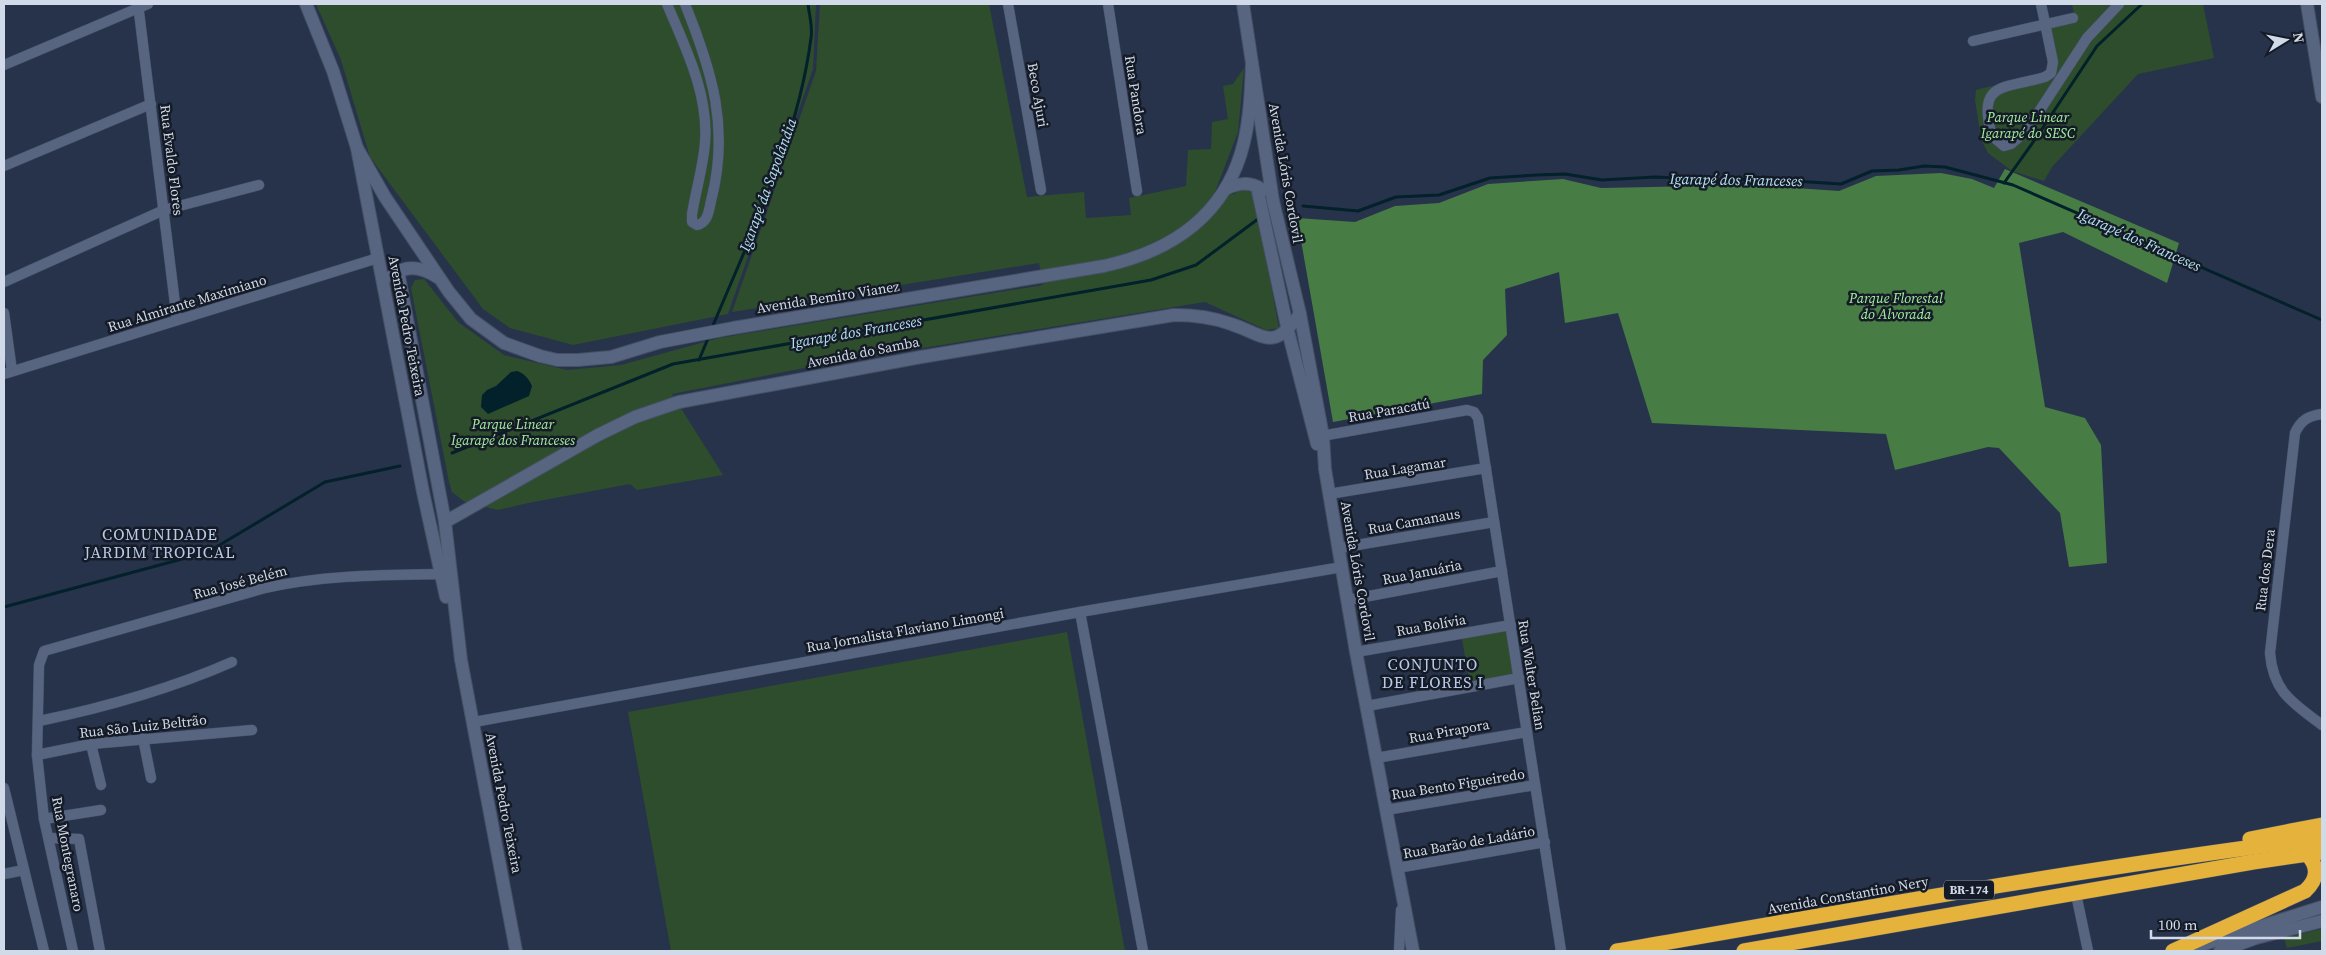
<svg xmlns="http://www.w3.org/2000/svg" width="2326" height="955" font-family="'Source Serif 4',serif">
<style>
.green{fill:#2e4d2c}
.forest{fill:#477c44}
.water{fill:#02212b}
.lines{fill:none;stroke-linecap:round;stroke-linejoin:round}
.stream{stroke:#02212b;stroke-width:3}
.street-casing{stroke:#455065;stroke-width:11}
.secondary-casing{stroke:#455065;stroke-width:14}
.highway-casing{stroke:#455065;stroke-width:16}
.street{stroke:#576580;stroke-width:10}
.secondary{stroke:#576580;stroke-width:12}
.highway{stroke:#e5b23c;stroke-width:15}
.labels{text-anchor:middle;stroke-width:5;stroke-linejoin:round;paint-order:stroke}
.shield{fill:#151b26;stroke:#99a1ae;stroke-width:1}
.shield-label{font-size:12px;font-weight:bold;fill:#d1dae9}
.street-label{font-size:14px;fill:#d1dae9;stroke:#151b26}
.park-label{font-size:14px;font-style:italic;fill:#a4ef9f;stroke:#151b26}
.water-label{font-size:15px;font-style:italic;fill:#b4e1f2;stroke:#151b26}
.quarter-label{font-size:16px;letter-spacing:1px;fill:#b9c9e8;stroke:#151b26}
</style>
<rect width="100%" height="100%" fill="#27334b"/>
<g class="green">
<path d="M316,4H816L813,69L728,314L573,345L510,328L483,309L370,157L341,60Z"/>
<path d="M820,4H989L1027,197L1084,192L1086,218L1131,215L1129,198L1186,186L1188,150L1211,149L1212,122L1228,119L1223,86L1233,84L1244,68L1238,132L1215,192L1234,194L1244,188L1254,194L1279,328L1266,330L1205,302L825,364L672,394L723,475L637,490L630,484L528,503L498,510L465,502L452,492L449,482L411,288L415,280L424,279L458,322L504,355L567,370L621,365L719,338L1043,285L1039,263L732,312L816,71Z"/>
<path d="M2072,4H2203L2214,58L2138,74L2052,167L2044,181L2012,171L1988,153L1981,139L1975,100L1976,90L2044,73L2051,68L2048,21L2074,14Z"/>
<path d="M1514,623L1523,675L1470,686L1461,633Z"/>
<path d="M1067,632L1125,951H671L628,712Z"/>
<path d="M2322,929V941L2287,948L2284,938Z"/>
</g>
<path class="forest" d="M2005,169L2179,243L2167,283L2063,232L2019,243L2045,407L2085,418L2101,445L2107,563L2069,567L2060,513L1999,448L1988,447L1895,470L1886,434L1652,423L1618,313L1565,323L1559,272L1505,289L1507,335L1483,360L1482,394L1333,422L1297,218L1355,222L1395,206L1439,203L1488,184L1563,179L1601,188L1752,185L1839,191L1876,176L1941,173L1972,179L1994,188Z"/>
<path class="water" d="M517,371C524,373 529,379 532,386L529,396L488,414L481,407L482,395L487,390L496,386L511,372Z"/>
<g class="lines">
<g class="stream">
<path d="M2004,183L2036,138L2097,46L2142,4"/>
<path d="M1303,206L1358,211L1396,197L1439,195L1490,178L1537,175L1565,174L1602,180L1655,177L1723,180L1776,178L1794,181L1841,184L1872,171L1899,170L1924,166L1945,167L2013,185L2322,320"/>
<path d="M712,328C751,234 798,139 811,38C813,27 809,14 808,4"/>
<path d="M699,360L709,336"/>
<path d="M452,453L673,364L1151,280L1196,265L1258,219"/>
<path d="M4,607L208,552L325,482L400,466"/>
</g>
<g class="street-casing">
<g id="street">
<path d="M138,4L177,320"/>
<path d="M667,4C685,47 709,94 705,143C703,167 696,190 692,214V222L697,225C708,223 709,210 711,201C730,128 712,71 685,4"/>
<path d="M1008,4L1041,190"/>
<path d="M1108,4L1137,191"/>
<path d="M2041,4L2053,62L2051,73L2045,77C2004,89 1976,81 1992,136L2004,146L2011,144L2027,130L2087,38L2119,4"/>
<path d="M1973,41L2073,18"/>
<path d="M4,65L148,4"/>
<path d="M4,166L151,104"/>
<path d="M4,282L164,210L259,185"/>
<path d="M4,313L12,371"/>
<path d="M4,374L378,258"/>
<path d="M2322,414C2308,416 2301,420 2295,433L2270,653C2273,692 2293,703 2322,725"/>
<path d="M1316,437L1467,410L1474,412L1478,418L1561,951"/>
<path d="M1329,494L1486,468"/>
<path d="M1339,548L1494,522"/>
<path d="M1348,600L1502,571"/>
<path d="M1080,612L1143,951"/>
<path d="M1356,652L1511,625"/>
<path d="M1367,706L1519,678"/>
<path d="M39,721C107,707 168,690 232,662"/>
<path d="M474,722L1080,612L1342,567"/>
<path d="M143,738L151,778"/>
<path d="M91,744L101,785"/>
<path d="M37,755L91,744L252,730"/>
<path d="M1376,758L1527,732"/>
<path d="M4,788L44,951"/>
<path d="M1386,810L1535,785"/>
<path d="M44,819L101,810"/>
<path d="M49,838L79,839L100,951"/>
<path d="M1397,868L1545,842"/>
<path d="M4,874L24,870"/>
<path d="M2076,894L2088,951"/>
<path d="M73,951L44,819L37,755L39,665L44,651L265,588C324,575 381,575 441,574"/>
<path d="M1399,951L1401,910"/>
</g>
</g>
<g class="secondary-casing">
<g id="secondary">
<path d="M306,4L333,71L357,148L423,492L446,597"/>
<path d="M1243,4L1273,201L1300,314L1323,436L1325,469L1356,652L1413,951"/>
<path d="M2307,4L2322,97"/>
<path d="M357,148L385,197L449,292L471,319L504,343L540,356L557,360H578L611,357L660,342L733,328L1104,266C1173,251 1227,214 1244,142C1250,117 1251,89 1252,63"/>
<path d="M1257,187L1288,331L1317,444"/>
<path d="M1225,189C1239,183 1249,181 1263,190"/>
<path d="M398,271L445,522L461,660L516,951"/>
<path d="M392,276C406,264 422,267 437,277"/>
<path d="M445,522L598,435L635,417L679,402L921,357L1174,315C1194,315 1212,317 1231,324C1267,336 1272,352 1300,314"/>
<path d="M2198,946L2322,907"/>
<path d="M2220,951L2256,938L2322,921"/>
</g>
</g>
<g class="highway-casing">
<g id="highway">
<path d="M2250,839L2322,825"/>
<path d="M1617,951C1852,910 2086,868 2322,838"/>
<path d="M1744,951L2253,862L2322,852"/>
<path d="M2173,951L2305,891C2318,879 2319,867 2307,854"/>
</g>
</g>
<use href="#street" class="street"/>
<use href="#secondary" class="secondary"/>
<use href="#highway" class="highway"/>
</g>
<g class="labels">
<rect class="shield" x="1944" y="880.5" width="50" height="19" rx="4"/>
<g class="shield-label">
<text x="1969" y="894">BR-174</text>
</g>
<g class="street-label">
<text transform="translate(1038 95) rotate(80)" y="5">Beco Ajuri</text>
<text transform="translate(1136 95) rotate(81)" y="5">Rua Pandora</text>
<text transform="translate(172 160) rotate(83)" y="5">Rua Evaldo Flores</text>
<text transform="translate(1286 173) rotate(80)" y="5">Avenida Lóris Cordovil</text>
<text transform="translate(828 297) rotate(-9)" y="5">Avenida Bemiro Vianez</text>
<text transform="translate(187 303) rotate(-17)" y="5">Rua Almirante Maximiano</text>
<text transform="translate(407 326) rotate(79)" y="5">Avenida Pedro Teixeira</text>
<text transform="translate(863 352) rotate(-11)" y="5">Avenida do Samba</text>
<text transform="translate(1389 410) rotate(-10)" y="5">Rua Paracatú</text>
<text transform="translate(1405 468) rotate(-9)" y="5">Rua Lagamar</text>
<text transform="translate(1414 521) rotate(-10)" y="5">Rua Camanaus</text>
<text transform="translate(2265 570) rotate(-83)" y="5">Rua dos Dera</text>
<text transform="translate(1358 571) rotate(80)" y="5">Avenida Lóris Cordovil</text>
<text transform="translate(1422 572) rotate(-11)" y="5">Rua Januária</text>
<text transform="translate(240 582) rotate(-15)" y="5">Rua José Belém</text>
<text transform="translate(1431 625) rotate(-10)" y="5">Rua Bolívia</text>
<text transform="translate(905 630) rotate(-10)" y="5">Rua Jornalista Flaviano Limongi</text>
<text transform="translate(1532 675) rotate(81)" y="5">Rua Walter Belian</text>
<text transform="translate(143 726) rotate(-6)" y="5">Rua São Luiz Beltrão</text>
<text transform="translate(1449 731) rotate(-10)" y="5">Rua Pirapora</text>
<text transform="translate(1458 784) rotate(-9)" y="5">Rua Bento Figueiredo</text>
<text transform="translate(504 803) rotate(79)" y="5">Avenida Pedro Teixeira</text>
<text transform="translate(1469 842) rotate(-10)" y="5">Rua Barão de Ladário</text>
<text transform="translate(68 854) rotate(79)" y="5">Rua Montegranaro</text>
<text transform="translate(1848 895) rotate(-10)" y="5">Avenida Constantino Nery</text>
</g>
<g class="park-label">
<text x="2028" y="122">Parque Linear<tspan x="2028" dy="16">Igarapé do SESC</tspan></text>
<text x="1896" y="303">Parque Florestal<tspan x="1896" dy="16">do Alvorada</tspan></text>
<text x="513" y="429">Parque Linear<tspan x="513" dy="16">Igarapé dos Franceses</tspan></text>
</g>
<g class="water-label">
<text transform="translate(1736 180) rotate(1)" y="5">Igarapé dos Franceses</text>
<text transform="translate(768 185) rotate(-70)" y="5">Igarapé da Sapolândia</text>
<text transform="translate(2139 240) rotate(24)" y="5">Igarapé dos Franceses</text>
<text transform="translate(856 332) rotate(-10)" y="5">Igarapé dos Franceses</text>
</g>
<g class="quarter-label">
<text x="160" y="540">COMUNIDADE<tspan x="160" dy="18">JARDIM TROPICAL</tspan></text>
<text x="1433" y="670">CONJUNTO<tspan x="1433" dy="18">DE FLORES I</tspan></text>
</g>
</g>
<rect width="2326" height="955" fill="none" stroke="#d1dae9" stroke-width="10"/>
<g transform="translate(2286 40) rotate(80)" stroke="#151b26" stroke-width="4" paint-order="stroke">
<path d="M0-4L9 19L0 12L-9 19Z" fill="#d1dae9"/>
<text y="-8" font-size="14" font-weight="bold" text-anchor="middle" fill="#d1dae9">N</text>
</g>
<path d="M2151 930v8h149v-8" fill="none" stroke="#d1dae9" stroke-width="2.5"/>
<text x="2158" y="930" font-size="15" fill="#d1dae9" stroke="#151b26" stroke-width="4" paint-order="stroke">100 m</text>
</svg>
